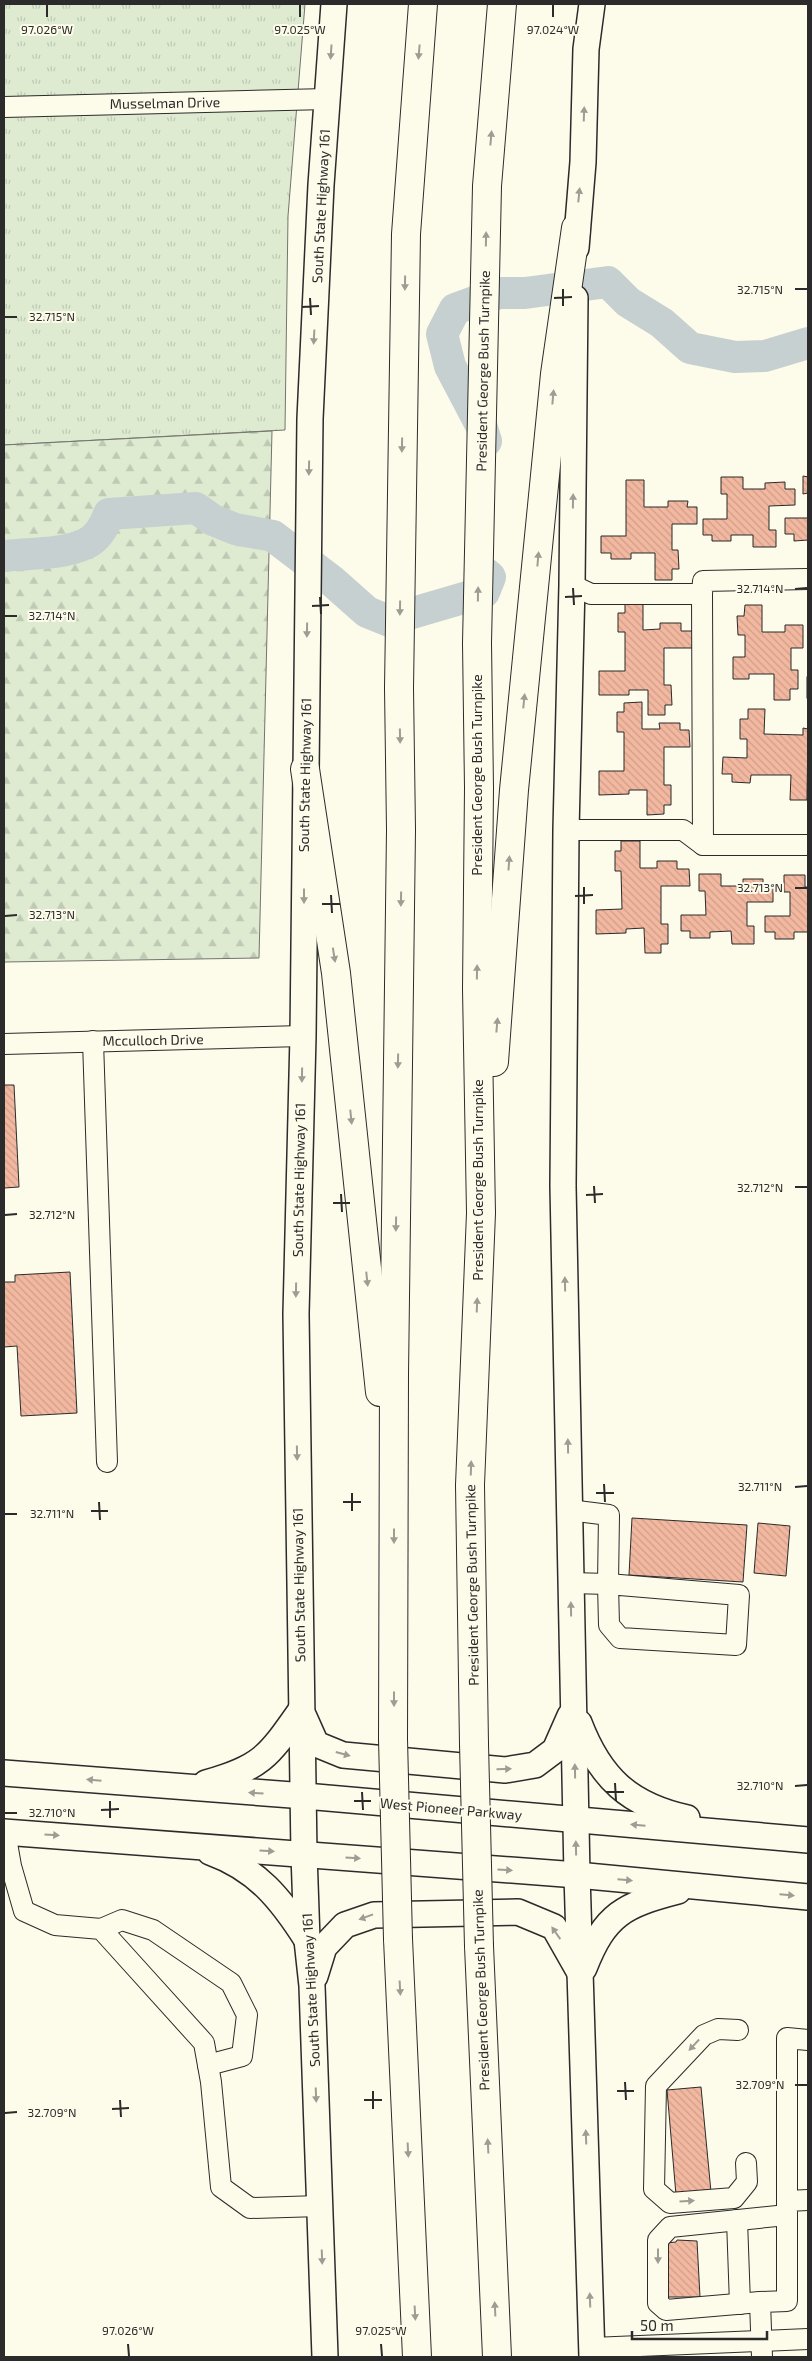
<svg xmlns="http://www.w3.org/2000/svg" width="812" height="2361" font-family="'Exo 2',sans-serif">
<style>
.grass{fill:url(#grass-tufts);stroke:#74746e}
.forest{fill:url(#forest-firs);stroke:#74746e}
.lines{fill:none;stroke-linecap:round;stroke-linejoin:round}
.river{stroke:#c7d0d0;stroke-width:32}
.building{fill:url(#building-back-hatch);stroke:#2b2b2b}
.minor-casing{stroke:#2b2b2b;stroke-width:22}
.major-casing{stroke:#2b2b2b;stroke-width:28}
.highway-casing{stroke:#2b2b2b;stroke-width:30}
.minor{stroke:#fdfbea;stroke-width:20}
.major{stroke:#fdfbea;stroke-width:25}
.highway{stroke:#fdfbea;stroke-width:28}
.highway-bridge-casing{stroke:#2b2b2b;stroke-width:30;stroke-linecap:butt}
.highway-bridge{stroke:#fdfbea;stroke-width:28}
.oneway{fill:#9e9d94}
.ticks{fill:none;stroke:#2b2b2b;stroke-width:2}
.labels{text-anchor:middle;stroke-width:4;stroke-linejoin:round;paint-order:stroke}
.street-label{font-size:14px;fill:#2b2b2b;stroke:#fdfbea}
.ticks-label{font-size:12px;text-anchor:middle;fill:#2b2b2b;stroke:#fdfbea;stroke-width:4;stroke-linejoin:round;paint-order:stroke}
</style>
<defs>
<pattern id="grass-tufts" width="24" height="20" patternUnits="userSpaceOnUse" patternTransform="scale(1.25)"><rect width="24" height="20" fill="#deebd1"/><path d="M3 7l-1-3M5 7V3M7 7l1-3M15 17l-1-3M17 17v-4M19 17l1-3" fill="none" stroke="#bfcab4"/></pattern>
<pattern id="forest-firs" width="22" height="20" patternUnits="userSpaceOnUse" patternTransform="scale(1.25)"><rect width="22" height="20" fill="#deebd1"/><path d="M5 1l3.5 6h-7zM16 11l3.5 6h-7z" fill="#bfcab4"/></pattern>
<pattern id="building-back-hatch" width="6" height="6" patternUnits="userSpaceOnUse" patternTransform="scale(1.25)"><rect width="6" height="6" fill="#f2b8a0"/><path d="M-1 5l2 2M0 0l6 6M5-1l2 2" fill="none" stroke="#d09e8a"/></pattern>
</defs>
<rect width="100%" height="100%" fill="#fdfbea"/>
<path class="grass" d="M4,4H305L288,216L285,430L4,445Z"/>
<path class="forest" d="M272,431L259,958L4,962V445Z"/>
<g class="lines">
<g class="river">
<path d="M486,441L481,425L450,366L442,334L455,309L499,293H525L608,282L628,302L662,323L690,348L735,357L765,356L808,343"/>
<path d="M4,556C30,553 61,555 85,544C97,539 105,525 109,514L196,508L213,520L235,529L273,536L332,581L367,612L394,623L409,614L484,592L490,577L485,573"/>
</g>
</g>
<g class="building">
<path d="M803,476L808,477V493L803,494Z"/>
<path d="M721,477H743V489H765V483L785,482V489H795V505L769,506V530H776V547H753V535H731V541H712V535H703V519H727V494H721Z"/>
<path d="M626,480H644V507H668V501H688L687,507H697V524H672V550H678L679,569H672V580H655V553H631V559H611V553H601V536H626Z"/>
<path d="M785,518H808V540L794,541V534H785Z"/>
<path d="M625,603H643V630L660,629V623H681V631H693V648H664V685H671L672,705H665V715H648V690H629V695H599V671H625V632H618V613H625Z"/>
<path d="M745,605H762V632H785V625H803V648H791V670H798V689H790V700H774V674H749V679H733V657H745V635H738L737,616H744Z"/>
<rect x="807" y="677" width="1" height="21"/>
<path d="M642,702V729H660L659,723H680V730H689L690,747H664V785H671V805H664V814L647,815V790H629V794L599,795V771H624V732H617V712H624V703Z"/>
<path d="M748,709H765L764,734L803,735V728L808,729L807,800H790L791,775H751L750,783L732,782V774H722L723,757L747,758V739H740V719H748Z"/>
<path d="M621,841H640V868H657V861H677V869H689L690,886H661V924H668V944H661V953H645L644,928L626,929V933L596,934V910L622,909L621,871H615V851H621Z"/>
<path d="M699,874H721V886H743V879H763V886H773V902H747V926H754V944H732L731,931L710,932V938H690V931H681V915H706L705,891H699Z"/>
<path d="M784,875H805V887H808V932H794V939H775V932H765V916H790V892H784Z"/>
<path d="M4,1085H14L19,1187L4,1188Z"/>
<path d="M70,1272L77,1413L21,1416L17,1346L4,1347V1282H15V1275Z"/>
<path d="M632,1518L747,1525L743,1582L629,1575Z"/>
<path d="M758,1523L790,1526L786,1576L754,1573Z"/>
<path d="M701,2087L711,2192L676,2195L667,2090Z"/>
<path d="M677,2240L697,2241L700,2297H666V2243L676,2242Z"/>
</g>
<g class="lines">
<g class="minor-casing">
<g id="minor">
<path d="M4,107L327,99"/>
<path d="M808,579L703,581L702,594L703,845H808"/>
<path d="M572,585L591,594H702"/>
<path d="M566,830H683L703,845"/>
<path d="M93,1041L107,1462"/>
<path d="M4,1044L303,1036"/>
<path d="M569,1510L609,1515L608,1584L571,1583"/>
<path d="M608,1584L739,1595L736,1645L620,1638L609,1625Z"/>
<path d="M5,1832L11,1866L24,1911L55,1925L101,1929L204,2043L211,2082L221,2187L250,2208L320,2206"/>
<path d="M101,1929L122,1920L153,1930L231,1983L247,2015L242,2056L208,2065"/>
<path d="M738,2030L718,2029L704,2035L656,2086L654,2189L670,2203L734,2198L747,2182L746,2163"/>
<path d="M787,2201V2038L808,2040"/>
<path d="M737,2220L740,2304"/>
<path d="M760,2302L666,2310L658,2303V2240L670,2227L787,2215"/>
<path d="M592,2348L808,2339"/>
<path d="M762,2357L760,2302L787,2301V2201L808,2200"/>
</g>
</g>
<g class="major-casing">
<g id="major">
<path d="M576,248L583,162L586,49L592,4"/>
<path d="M575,298L572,585L566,830L563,1186L577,1875L592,2357"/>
<path d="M304,1717L316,1744L343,1755L505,1770L535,1765L555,1750L570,1716"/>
<path d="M579,1723C600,1778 629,1805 687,1818"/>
<path d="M4,1773L305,1796L808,1840"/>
<path d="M206,1783C262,1767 268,1757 301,1710"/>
<path d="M4,1832L577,1875L808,1897"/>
<path d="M210,1852C257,1869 281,1899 307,1940"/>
<path d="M584,1968C605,1914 624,1905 678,1891"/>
<path d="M315,1976L324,1947L345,1925L374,1915L518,1912L554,1927L579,1971"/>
<path d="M325,2357L312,1986L307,1940L304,1854L296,1314L303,1036L310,419L321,185L334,4"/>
</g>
</g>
<g class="highway-casing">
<g id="highway">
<path d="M305,769L336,973L380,1392"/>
<path d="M494,1062L514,790L555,374L576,228"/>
<path d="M393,1739L394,1375L401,830L399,688L406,234L423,4"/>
<path d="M474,1744L470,1485L481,1213L477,989L479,788L477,643L487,186L502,4"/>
<path d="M398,1939L417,2357"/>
<path d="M479,1946L497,2357"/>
</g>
</g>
<use href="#minor" class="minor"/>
<use href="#major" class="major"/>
<use href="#highway" class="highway"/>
<g class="highway-bridge-casing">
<g id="highway-bridge">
<path d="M393,1739L398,1939"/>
<path d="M474,1744L479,1946"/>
</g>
</g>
<use href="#highway-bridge" class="highway-bridge"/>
</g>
<defs><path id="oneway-solid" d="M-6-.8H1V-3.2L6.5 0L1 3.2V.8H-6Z" transform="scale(1.25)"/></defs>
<g class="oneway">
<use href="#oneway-solid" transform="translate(331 52) rotate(94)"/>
<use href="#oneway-solid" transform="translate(419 52) rotate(95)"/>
<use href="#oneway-solid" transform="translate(584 114) rotate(-88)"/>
<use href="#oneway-solid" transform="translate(491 138) rotate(-85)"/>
<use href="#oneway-solid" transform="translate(579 195) rotate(-84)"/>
<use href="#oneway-solid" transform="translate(486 239) rotate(-89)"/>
<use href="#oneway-solid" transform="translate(405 283) rotate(91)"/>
<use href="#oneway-solid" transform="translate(314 337) rotate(93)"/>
<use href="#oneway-solid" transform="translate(553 397) rotate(-85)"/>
<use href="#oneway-solid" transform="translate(402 445) rotate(91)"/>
<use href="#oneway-solid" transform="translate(309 468) rotate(91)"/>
<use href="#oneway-solid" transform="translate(573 501) rotate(-89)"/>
<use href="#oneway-solid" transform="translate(538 559) rotate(-85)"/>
<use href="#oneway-solid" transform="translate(478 594) rotate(-89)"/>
<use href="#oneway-solid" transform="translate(400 608) rotate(91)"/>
<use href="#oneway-solid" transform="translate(307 630) rotate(91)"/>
<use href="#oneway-solid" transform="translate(524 701) rotate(-84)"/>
<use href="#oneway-solid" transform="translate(400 736) rotate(89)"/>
<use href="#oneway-solid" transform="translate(509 863) rotate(-86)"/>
<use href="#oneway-solid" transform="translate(304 896) rotate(90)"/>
<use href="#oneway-solid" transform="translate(401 899) rotate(91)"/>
<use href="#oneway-solid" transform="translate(334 955) rotate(81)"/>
<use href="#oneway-solid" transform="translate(477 972) rotate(-89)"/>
<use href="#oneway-solid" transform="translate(497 1025) rotate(-85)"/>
<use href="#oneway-solid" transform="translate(398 1061) rotate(91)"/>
<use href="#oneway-solid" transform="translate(302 1075) rotate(91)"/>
<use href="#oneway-solid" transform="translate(351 1117) rotate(84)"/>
<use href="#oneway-solid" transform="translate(396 1224) rotate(91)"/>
<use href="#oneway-solid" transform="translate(367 1279) rotate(84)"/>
<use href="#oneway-solid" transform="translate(565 1284) rotate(-91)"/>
<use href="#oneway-solid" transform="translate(296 1290) rotate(91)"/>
<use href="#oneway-solid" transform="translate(477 1305) rotate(-88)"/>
<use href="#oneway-solid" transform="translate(568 1446) rotate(-91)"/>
<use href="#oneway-solid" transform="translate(297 1453) rotate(89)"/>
<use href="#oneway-solid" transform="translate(471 1468) rotate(-88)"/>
<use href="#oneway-solid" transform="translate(394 1536) rotate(90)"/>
<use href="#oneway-solid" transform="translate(571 1609) rotate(-91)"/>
<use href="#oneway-solid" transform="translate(394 1699) rotate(90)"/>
<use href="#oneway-solid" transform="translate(343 1754) rotate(15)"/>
<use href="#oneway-solid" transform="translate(504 1769) rotate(-1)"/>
<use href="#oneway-solid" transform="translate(575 1771) rotate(-91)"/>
<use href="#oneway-solid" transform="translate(94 1780) rotate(-175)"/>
<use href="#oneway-solid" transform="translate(256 1793) rotate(-176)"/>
<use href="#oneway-solid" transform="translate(638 1825) rotate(-175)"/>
<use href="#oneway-solid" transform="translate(52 1835) rotate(4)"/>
<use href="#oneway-solid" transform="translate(576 1848) rotate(-91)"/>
<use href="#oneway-solid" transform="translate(267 1851) rotate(4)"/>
<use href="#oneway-solid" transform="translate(353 1858) rotate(4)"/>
<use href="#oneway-solid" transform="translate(505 1870) rotate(4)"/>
<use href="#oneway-solid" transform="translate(625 1880) rotate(5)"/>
<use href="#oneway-solid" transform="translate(787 1895) rotate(5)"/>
<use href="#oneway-solid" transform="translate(366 1917) rotate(160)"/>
<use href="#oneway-solid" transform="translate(556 1933) rotate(-125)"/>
<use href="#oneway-solid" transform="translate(400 1988) rotate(87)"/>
<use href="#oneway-solid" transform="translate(694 2045) rotate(133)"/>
<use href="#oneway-solid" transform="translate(316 2095) rotate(88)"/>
<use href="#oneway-solid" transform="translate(586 2137) rotate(-92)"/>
<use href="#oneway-solid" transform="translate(488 2146) rotate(-93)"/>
<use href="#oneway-solid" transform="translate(408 2150) rotate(87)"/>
<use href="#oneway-solid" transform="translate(687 2201) rotate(-4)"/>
<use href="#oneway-solid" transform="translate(658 2256) rotate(90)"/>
<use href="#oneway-solid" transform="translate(322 2257) rotate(88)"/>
<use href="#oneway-solid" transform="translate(590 2300) rotate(-92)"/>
<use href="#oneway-solid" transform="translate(495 2309) rotate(-93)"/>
<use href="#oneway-solid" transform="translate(415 2313) rotate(87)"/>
</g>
<path class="ticks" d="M47,5V17M300,5V17M553,5V17M563,289V306M795,289H807M310,298L311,315M554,298L572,297M302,307L319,306M5,317H17M573,588L574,605M795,589L807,588M320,597L321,614M565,597L582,596M312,606L329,605M5,616H17M584,887V904M795,888H807M331,895L332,913M575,896L593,895M322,904H340M5,916L17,915M594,1186L595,1203M795,1187H807M341,1194L342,1212M586,1195L603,1194M333,1203H350M5,1215L17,1214M604,1484L605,1502M795,1487L807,1486M352,1493V1511M596,1493H614M99,1502L100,1520M343,1502H361M91,1511H108M5,1514H17M615,1783L616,1801M795,1786L807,1785M362,1792L363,1810M606,1792H624M110,1801V1818M354,1801H371M101,1810L119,1809M5,1813H17M625,2082L626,2100M795,2085H807M373,2091V2109M617,2091H634M120,2100L121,2117M364,2100H382M112,2109L129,2108M5,2113L17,2112M128,2344L129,2356M381,2344L382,2356"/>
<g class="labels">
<g class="street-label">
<text transform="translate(165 103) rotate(-1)" y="5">Musselman Drive</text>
<text transform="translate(321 206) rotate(-87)" y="5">South State Highway 161</text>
<text transform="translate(483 371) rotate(-89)" y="5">President George Bush Turnpike</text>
<text transform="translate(305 775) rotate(-89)" y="5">South State Highway 161</text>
<text transform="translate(477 775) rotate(-90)" y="5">President George Bush Turnpike</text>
<text transform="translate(153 1040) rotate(-1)" y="5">Mcculloch Drive</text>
<text transform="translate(299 1180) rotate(-89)" y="5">South State Highway 161</text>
<text transform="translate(478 1180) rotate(-90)" y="5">President George Bush Turnpike</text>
<text transform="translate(299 1585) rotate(-91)" y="5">South State Highway 161</text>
<text transform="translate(472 1585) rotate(-91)" y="5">President George Bush Turnpike</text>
<text transform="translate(451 1809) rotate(5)" y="5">West Pioneer Parkway</text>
<text transform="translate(311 1990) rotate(-93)" y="5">South State Highway 161</text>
<text transform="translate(481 1990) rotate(-92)" y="5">President George Bush Turnpike</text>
</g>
</g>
<g class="ticks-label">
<text x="47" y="34">97.026°W</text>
<text x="300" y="34">97.025°W</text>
<text x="553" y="34">97.024°W</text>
<text x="760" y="294">32.715°N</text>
<text x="52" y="321">32.715°N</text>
<text x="760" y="593">32.714°N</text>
<text x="52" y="620">32.714°N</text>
<text x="760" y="892">32.713°N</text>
<text x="52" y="919">32.713°N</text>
<text x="760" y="1192">32.712°N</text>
<text x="52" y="1219">32.712°N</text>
<text x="760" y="1491">32.711°N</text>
<text x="52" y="1518">32.711°N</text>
<text x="760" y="1790">32.710°N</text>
<text x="52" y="1817">32.710°N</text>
<text x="760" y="2089">32.709°N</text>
<text x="52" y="2117">32.709°N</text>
<text x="128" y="2335">97.026°W</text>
<text x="381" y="2335">97.025°W</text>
</g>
<rect width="812" height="2361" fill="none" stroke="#2b2b2b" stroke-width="10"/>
<path d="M632 2331v8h135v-8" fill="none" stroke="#2b2b2b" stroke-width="2.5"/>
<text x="640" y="2331" font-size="15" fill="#2b2b2b" stroke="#fdfbea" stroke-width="4" paint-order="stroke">50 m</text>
</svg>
